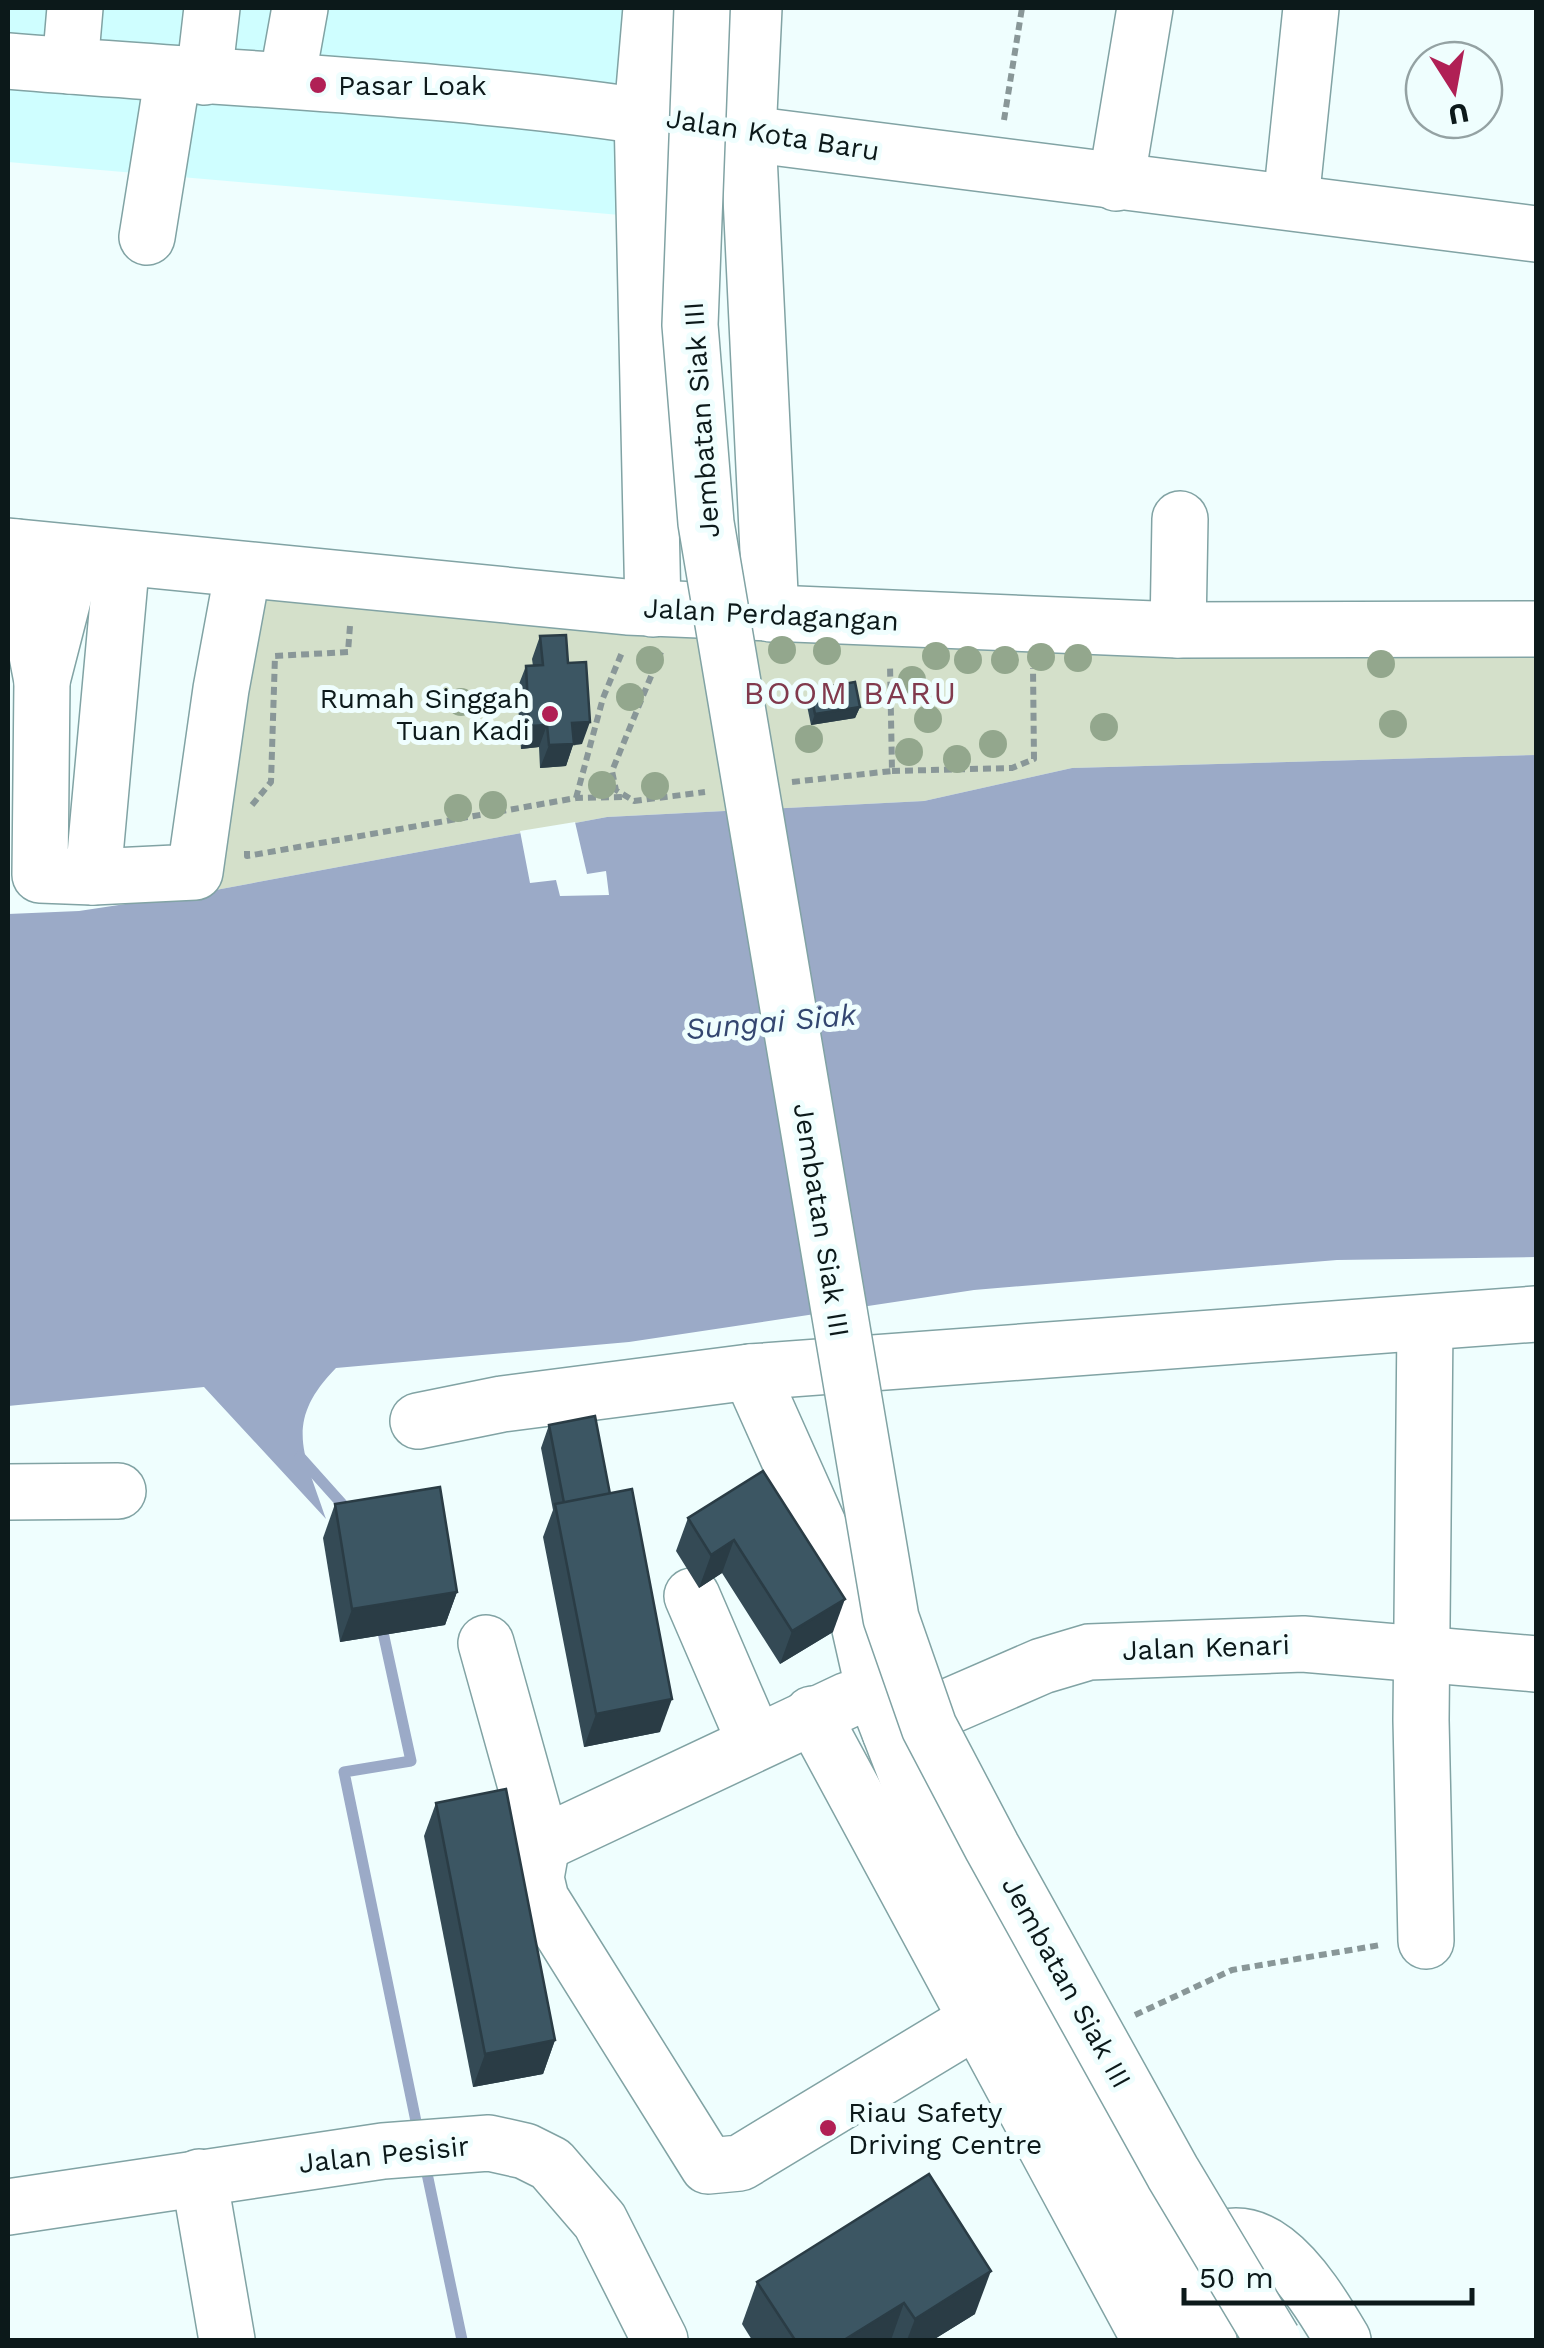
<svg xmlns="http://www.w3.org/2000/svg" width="1544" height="2348" font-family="'Work Sans',sans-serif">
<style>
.built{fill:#cffeff}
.green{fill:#d4e0ca}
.water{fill:#9baac7}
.pier{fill:#effefe}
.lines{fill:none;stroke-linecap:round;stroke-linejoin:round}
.stream{stroke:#9baac7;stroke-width:11}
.minor-casing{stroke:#81a3a4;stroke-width:58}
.path{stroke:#899798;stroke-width:6;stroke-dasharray:8 5;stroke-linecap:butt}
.minor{stroke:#fff;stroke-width:55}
.major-bridge-casing{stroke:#81a3a4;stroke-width:58;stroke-linecap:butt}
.major-bridge{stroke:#fff;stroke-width:55}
.tree{fill:#93a78d}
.wall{fill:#344a55}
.shaded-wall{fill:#2a3c45}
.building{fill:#3c5663;stroke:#2a3c45;stroke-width:2.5}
.poi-dot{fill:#b02055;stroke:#effefe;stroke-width:4}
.labels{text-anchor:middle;stroke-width:10;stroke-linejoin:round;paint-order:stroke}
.poi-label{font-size:28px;fill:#0c191a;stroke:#effefe;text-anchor:start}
.street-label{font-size:28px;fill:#0c191a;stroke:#effefe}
.water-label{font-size:30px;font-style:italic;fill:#334670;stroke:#effefe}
.quarter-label{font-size:32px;letter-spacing:2.5px;fill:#813a4d;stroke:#effefe}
</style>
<rect width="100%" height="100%" fill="#effefe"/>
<path class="built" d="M8,8H634L620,215L8,162Z"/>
<path class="green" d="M252,591L1536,651V755L1072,768L924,801L607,817L205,892Z"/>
<path class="water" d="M1536,755V1257L1337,1260L974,1290L629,1342L336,1368C282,1423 305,1455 326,1519L204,1387L8,1406V914L79,911L205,892L607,817L924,801L1072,768Z"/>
<path class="pier" d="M575,822L587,874L606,871L609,895L560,896L556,880L530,883L520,831Z"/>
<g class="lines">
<g class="stream">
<path d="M300,1457L351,1514"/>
<path d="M381,1623L411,1761L344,1772L419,2136"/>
<path d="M425,2164L462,2340"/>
</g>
<g class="minor-casing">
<g id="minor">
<path d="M651,8L642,113L653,609"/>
<path d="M754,8L748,134L771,614"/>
<path d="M8,61C254,82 505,87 748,134L1536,234"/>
<path d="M70,66L75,8"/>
<path d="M204,77L212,8"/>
<path d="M287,80L300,8"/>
<path d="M1116,183L1145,8"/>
<path d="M1291,201L1311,8"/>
<path d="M147,237L173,75"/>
<path d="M8,546L627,607L1178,630L1536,629"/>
<path d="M16,547L42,681L75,553"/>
<path d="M122,558L93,877L195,872L221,689L243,570"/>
<path d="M1178,630L1180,519"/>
<path d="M42,681L40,875L93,877"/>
<path d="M1425,1324L1421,1720L1426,1941"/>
<path d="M750,1372L855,1607L874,1691L910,1784L1209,2340"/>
<path d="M418,1421L502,1404L750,1372L1536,1314"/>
<path d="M8,1492L118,1491"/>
<path d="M692,1596L755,1742"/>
<path d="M486,1643L542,1844L536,1878L541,1899L708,2166L740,2163L975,2021"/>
<path d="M812,1714L1150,2340"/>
<path d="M890,1732L1042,1666L1089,1652L1303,1644L1536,1664"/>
<path d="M542,1844L848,1700"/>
<path d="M199,2177L227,2340"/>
<path d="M8,2207L383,2151L489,2143L525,2151L551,2164L600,2221L660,2340"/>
<path d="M1181,2268C1250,2186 1308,2281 1343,2340"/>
</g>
</g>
<g class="path">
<path d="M1004,120L1022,8"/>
<path d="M661,652L612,771L616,790L634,801L705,792"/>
<path d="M892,771L1012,768L1034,759L1033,668"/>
<path d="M792,782L892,771L890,664"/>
<path d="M576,798L603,698L623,650"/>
<path d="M252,805L271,782L275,656L348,652L350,626"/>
<path d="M247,851V856L576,798L623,797"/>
<path d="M1135,2015L1232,1970L1380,1945"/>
</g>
<use href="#minor" class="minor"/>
<g class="major-bridge-casing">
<path id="major-bridge" d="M702,8L690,325L706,523L891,1618L929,1727L992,1847L1173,2173L1273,2340"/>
</g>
<use href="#major-bridge" class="major-bridge"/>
</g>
<g class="tree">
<circle cx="782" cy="650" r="14"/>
<circle cx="827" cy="651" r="14"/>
<circle cx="936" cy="656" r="14"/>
<circle cx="1041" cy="657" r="14"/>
<circle cx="1078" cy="658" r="14"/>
<circle cx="650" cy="660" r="14"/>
<circle cx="968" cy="660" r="14"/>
<circle cx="1005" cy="660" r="14"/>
<circle cx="1381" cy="664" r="14"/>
<circle cx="912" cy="680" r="14"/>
<circle cx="630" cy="697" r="14"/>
<circle cx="461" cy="702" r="14"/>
<circle cx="928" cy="719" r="14"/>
<circle cx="1393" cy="724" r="14"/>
<circle cx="1104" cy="727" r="14"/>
<circle cx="809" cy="739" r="14"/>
<circle cx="993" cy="744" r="14"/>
<circle cx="909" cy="752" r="14"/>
<circle cx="957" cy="759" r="14"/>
<circle cx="602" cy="785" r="14"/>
<circle cx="655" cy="786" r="14"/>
<circle cx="493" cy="805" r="14"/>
<circle cx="458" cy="808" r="14"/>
</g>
<g class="wall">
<path d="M540,636L568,663L582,744L573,745L566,766L540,768L539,747L521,749L517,689L526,666H533L532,659Z"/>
<path d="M810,690L860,707L855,718L811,725L806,701Z"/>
<path d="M549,1425L610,1494L660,1732L584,1747L543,1537L553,1510L541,1448Z"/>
<path d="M763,1471L833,1632L780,1664L722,1573L699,1588L676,1551L688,1518Z"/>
<path d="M335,1504L457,1592L445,1625L340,1642L323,1538Z"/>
<path d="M436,1803L555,2040L543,2074L473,2087L424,1836Z"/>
<path d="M757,2282L975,2314L933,2340H752L742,2324Z"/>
</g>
<g class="shaded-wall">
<path d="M860,707L855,718L811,725L815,714Z"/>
<path d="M590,722L582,744L573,745L566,766L540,768L549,745L572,723Z"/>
<path d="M547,725L539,747L521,749L529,726Z"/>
<path d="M734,1540L722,1573L699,1588L711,1555Z"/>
<path d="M457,1592L445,1625L340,1642L352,1609Z"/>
<path d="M845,1599L833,1632L780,1664L792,1631Z"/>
<path d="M672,1699L660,1732L584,1747L596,1714Z"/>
<path d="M555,2040L543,2074L473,2087L485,2054Z"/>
<path d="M991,2271L975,2314L933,2340H907L915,2319Z"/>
<path d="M904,2303L891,2340H844Z"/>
</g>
<g class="building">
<path d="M566,635L568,663L586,662L590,722L572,723L574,744L549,745L547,725L529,726L526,666L543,665L540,636Z"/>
<path d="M855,682L860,707L815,714L810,690Z"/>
<path d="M595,1416L610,1494L564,1503L549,1425Z"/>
<path d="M763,1471L845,1599L792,1631L734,1540L711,1555L688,1518Z"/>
<path d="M440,1487L457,1592L352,1609L335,1504Z"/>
<path d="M632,1489L672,1699L596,1714L555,1504Z"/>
<path d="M506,1789L555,2040L485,2054L436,1803Z"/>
<path d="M929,2174L991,2271L915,2319L904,2303L844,2340H795L757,2282Z"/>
</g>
<g class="poi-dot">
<circle cx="318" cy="85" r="10"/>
<circle cx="550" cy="714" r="10"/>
<circle cx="828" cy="2128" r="10"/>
</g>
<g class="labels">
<g class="poi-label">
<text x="338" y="95">Pasar Loak</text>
<text x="530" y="708" text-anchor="end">Rumah Singgah<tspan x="530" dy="32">Tuan Kadi</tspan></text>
<text x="848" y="2122">Riau Safety<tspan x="848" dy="32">Driving Centre</tspan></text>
</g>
<g class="street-label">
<text transform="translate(773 134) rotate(9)" y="10">Jalan Kota Baru</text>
<text transform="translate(701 420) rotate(-94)" y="10">Jembatan Siak III</text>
<text transform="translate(771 614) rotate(3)" y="10">Jalan Perdagangan</text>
<text transform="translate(822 1220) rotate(81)" y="10">Jembatan Siak III</text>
<text transform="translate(1206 1647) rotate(-2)" y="10">Jalan Kenari</text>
<text transform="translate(1067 1982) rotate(61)" y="10">Jembatan Siak III</text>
<text transform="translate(384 2154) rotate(-6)" y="10">Jalan Pesisir</text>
</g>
<g class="water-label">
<text transform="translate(771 1022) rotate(-5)" y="10">Sungai Siak</text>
</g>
<g class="quarter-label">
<text x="851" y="704">BOOM BARU</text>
</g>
</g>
<rect width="1544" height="2348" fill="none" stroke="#0c191a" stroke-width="20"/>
<g transform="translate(1454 90) rotate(169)"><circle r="48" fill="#effefe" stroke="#94a2a3" stroke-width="2.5"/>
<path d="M0-8L18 38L0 25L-18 38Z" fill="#b02055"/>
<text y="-15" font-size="28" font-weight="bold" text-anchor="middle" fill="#0c191a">U</text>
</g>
<path d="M1184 2288v15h288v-15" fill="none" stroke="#0c191a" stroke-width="5"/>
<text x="1199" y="2288" font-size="30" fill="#0c191a" stroke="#effefe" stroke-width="8" paint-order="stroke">50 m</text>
</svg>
